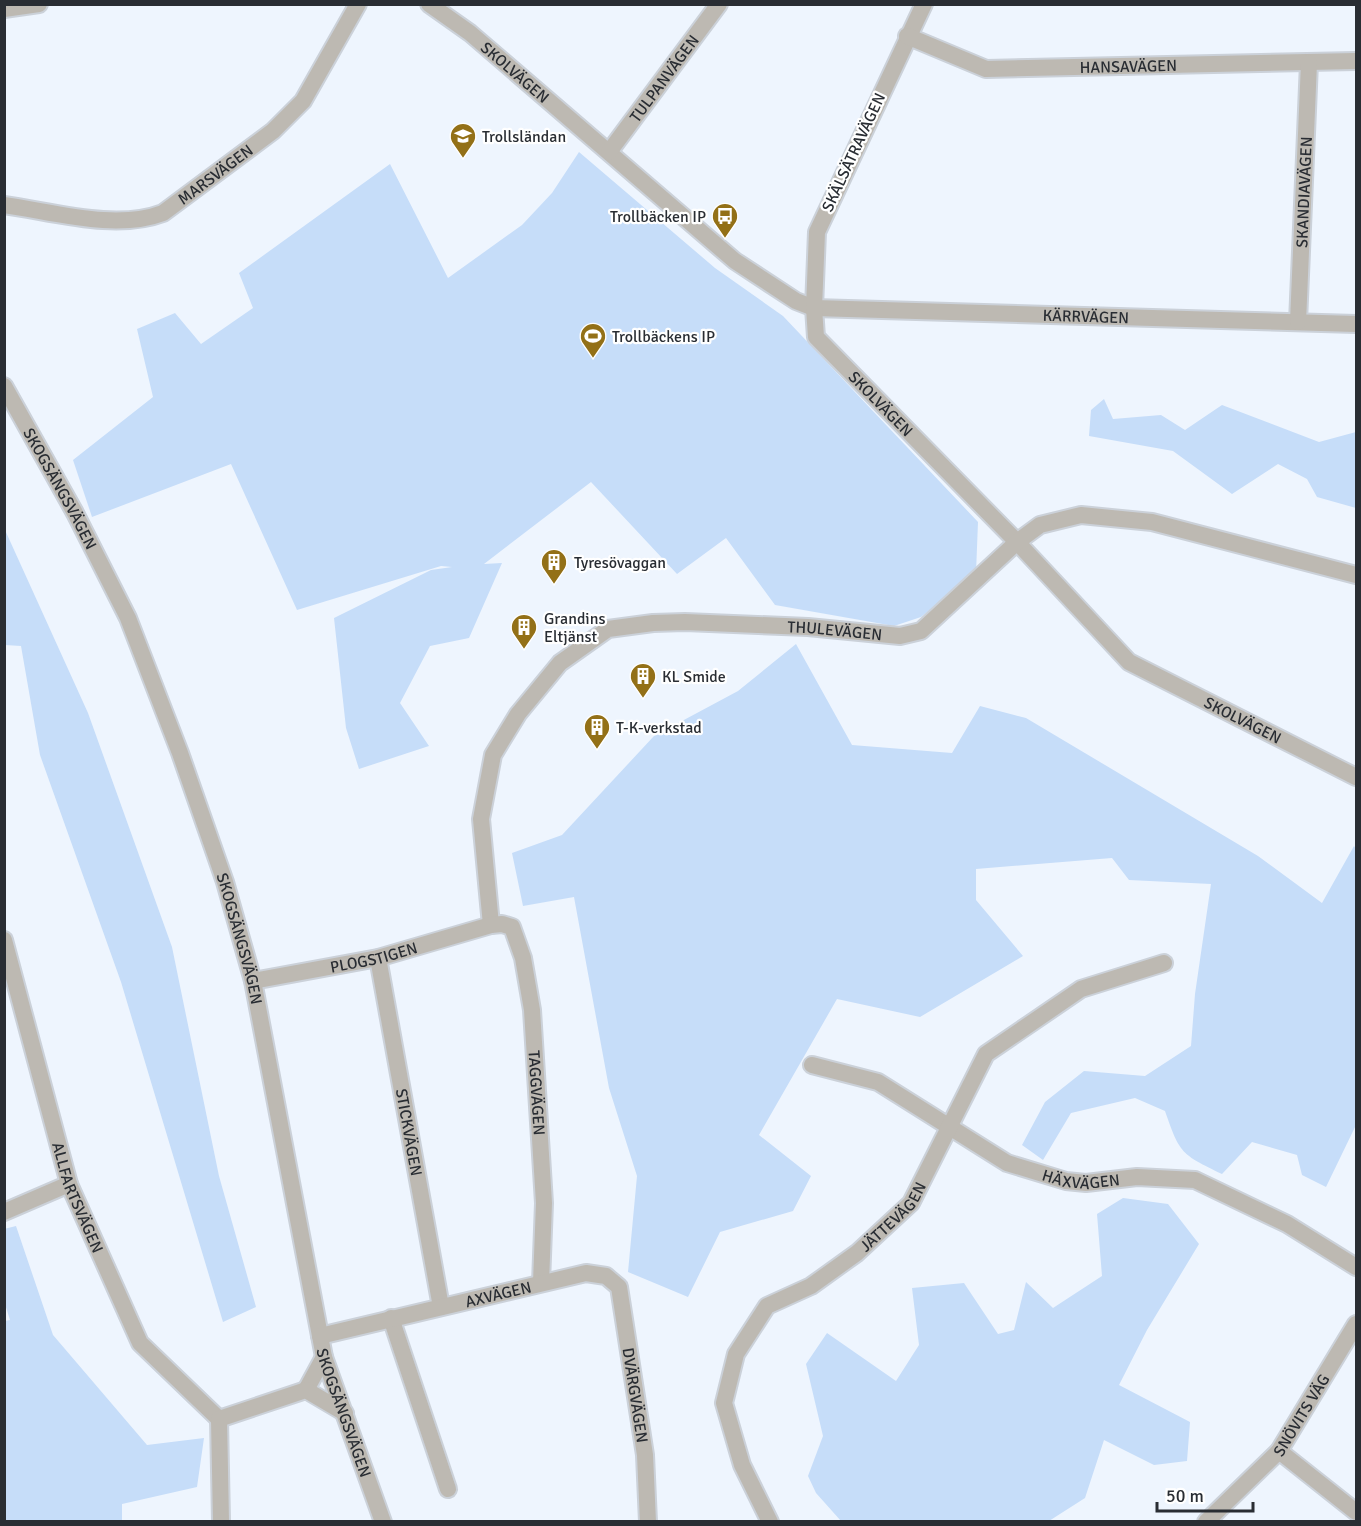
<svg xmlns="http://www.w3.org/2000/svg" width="1361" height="1526" font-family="Signika,sans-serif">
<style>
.green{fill:#c6ddf9}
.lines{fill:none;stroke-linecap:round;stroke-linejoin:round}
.minor-casing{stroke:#cbd1d9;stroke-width:20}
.minor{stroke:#bdb9b2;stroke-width:16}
.labels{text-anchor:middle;stroke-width:4.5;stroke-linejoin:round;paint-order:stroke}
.street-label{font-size:16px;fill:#292d33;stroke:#fff}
.poi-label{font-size:16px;fill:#292d33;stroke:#fff;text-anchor:start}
</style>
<rect width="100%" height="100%" fill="#eef5fe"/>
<g class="green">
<path d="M579,152L715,268L783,316L978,522L976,573L921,617L894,626L775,605L726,538L677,574L591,482L484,564L502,563L469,638L430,646L400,703L429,746L359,769L346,728L334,618L431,570L452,567L441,566L297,610L231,464L92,517L73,460L153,397L137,329L175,313L201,344L253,308L239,273L390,164L448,278L522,225L552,193Z"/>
<path d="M1104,399L1113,419L1161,415L1185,430L1222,405L1319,442L1356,432V508L1317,497L1307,479L1278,464L1232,494L1173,451L1089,436L1091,410Z"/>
<path d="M5,530L88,713L172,947L219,1176L256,1307L223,1322L121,982L40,755L21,646L5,645Z"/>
<path d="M796,644L852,745L952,753L980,706L1026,718L1258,856L1322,903L1354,846L1356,849V1125L1326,1187L1302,1175L1297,1155L1252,1142L1222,1174C1181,1154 1180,1154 1165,1111L1135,1098L1071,1113L1043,1160L1022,1145L1045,1102L1084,1071L1145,1076L1191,1046L1195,994L1211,884L1129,880L1112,858L976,869V900L1023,956L920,1017L837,999L759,1135L811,1176L793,1211L720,1232L688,1297L628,1272L637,1176L609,1088L574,897L523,906L512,853L562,835L654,736L738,691Z"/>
<path d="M1123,1198L1168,1204L1199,1244L1147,1330L1119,1385L1190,1422L1187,1461L1154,1465L1104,1440L1085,1498L1049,1521H841L816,1493L808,1476L823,1436L806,1364L827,1333L896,1381L919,1345L912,1288L964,1283L998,1334L1014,1330L1026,1282L1053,1308L1102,1276L1097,1214Z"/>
<path d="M16,1226L53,1335L147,1445L204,1438L197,1487L122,1504V1521H5L4,1321L10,1320L5,1304L4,1229Z"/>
</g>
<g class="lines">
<g class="minor-casing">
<g id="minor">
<path id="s1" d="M429,4L470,33L735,261L796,301L814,308L1356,324"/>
<path id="s2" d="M924,4L817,232L814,308L816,337L1017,542L1129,662L1356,777"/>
<path d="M4,9L39,4"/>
<path id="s3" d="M907,36L986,69L1356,61"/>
<path id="s4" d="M609,152L719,4"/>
<path id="s5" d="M4,205C54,212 116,231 163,213L273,131L303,101L358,4"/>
<path id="s6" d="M1298,322L1309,63"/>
<path id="s7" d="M4,386L75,513L128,618L180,753L225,882L253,981L324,1357L383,1522"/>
<path id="s8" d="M491,925L481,819L493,755L518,714L560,663L608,629L653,623L685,622L808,627L900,636L921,631L1017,542L1040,525L1081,515L1152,522L1356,575"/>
<path id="s9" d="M4,940L69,1184L140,1343L219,1419"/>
<path id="s10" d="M378,958L441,1307"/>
<path id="s11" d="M253,981L378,958L491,925L502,924L512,927L523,958L532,1010L544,1203L541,1283"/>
<path id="s12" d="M812,1065L878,1082L1007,1163L1066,1181L1086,1183L1137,1177L1195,1180L1287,1224L1356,1267"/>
<path d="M4,1212L69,1184"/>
<path d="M391,1318L448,1489"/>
<path id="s13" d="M320,1336L586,1273L606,1276L619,1287L645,1455L648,1522"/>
<path d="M306,1390L324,1357"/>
<path d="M1279,1451L1356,1512"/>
<path d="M221,1522L219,1419L306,1390L345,1413"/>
<path id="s14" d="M770,1522L742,1465L724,1403L736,1354L767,1306L811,1286L857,1253L911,1203L986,1054L1081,989L1164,963"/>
<path id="s15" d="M1206,1522L1279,1451L1356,1324"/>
</g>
</g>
<use href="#minor" class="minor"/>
</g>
<defs>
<g id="school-pin" transform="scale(1.35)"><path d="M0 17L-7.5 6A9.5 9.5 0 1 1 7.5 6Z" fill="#937017" stroke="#fff"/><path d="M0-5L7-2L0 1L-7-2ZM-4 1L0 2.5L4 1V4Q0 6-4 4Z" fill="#fff"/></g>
<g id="bus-pin" transform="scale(1.35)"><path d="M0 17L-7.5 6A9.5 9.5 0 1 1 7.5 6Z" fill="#937017" stroke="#fff"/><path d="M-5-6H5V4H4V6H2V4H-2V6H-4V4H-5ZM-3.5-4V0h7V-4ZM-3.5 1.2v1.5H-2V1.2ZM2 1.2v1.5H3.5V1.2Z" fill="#fff"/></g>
<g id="stadium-pin" transform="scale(1.35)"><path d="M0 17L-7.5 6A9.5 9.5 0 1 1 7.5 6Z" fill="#937017" stroke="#fff"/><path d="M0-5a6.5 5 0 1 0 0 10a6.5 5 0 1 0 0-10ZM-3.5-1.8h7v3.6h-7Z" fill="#fff"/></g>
<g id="building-pin" transform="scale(1.35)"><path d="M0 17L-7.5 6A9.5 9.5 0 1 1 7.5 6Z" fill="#937017" stroke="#fff"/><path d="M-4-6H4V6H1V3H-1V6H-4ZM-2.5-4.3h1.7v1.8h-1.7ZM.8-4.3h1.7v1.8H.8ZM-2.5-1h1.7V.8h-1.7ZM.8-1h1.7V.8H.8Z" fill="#fff"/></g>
</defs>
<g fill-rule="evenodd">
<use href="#school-pin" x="463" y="136"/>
<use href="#bus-pin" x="725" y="216"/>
<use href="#stadium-pin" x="593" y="336"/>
<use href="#building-pin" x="554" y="562"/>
<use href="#building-pin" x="524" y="627"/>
<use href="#building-pin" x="643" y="676"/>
<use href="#building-pin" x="597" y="727"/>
</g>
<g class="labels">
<g class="street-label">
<text dy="6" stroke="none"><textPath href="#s3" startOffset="228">HANSAVÄGEN</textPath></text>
<text dy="6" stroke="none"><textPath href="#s1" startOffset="110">SKOLVÄGEN</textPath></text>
<text dy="6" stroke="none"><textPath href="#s4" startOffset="92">TULPANVÄGEN</textPath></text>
<text transform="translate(853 152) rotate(-65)" y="6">SKÄLSÄTRAVÄGEN</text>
<text dy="6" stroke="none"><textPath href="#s5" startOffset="226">MARSVÄGEN</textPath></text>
<text dy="6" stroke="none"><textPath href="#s6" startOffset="130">SKANDIAVÄGEN</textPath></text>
<text dy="6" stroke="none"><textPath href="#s1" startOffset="764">KÄRRVÄGEN</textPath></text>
<text dy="6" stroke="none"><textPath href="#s2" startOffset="450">SKOLVÄGEN</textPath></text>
<text dy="6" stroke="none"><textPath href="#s7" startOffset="117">SKOGSÄNGSVÄGEN</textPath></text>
<text dy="6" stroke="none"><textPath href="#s8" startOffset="572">THULEVÄGEN</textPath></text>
<text dy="6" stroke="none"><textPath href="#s2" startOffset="936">SKOLVÄGEN</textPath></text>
<text dy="6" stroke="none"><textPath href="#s7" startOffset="603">SKOGSÄNGSVÄGEN</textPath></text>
<text dy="6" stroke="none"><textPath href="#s11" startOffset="123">PLOGSTIGEN</textPath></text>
<text dy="6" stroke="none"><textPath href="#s11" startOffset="435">TAGGVÄGEN</textPath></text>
<text dy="6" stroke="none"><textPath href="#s10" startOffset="177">STICKVÄGEN</textPath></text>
<text dy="6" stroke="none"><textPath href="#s12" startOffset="297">HÄXVÄGEN</textPath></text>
<text dy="6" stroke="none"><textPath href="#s9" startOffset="268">ALLFARTSVÄGEN</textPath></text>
<text dy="6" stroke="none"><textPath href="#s14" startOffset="392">JÄTTEVÄGEN</textPath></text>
<text dy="6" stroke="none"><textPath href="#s13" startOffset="183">AXVÄGEN</textPath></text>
<text dy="6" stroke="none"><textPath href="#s13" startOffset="420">DVÄRGVÄGEN</textPath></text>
<text dy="6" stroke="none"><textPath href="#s7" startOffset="1089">SKOGSÄNGSVÄGEN</textPath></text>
<text dy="6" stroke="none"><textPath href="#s15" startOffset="144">SNÖVITS VÄG</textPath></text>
</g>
<g class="poi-label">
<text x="482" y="142">Trollsländan</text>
<text x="706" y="222" text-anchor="end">Trollbäcken IP</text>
<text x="612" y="342">Trollbäckens IP</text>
<text x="574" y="568">Tyresövaggan</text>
<text x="544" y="624">Grandins<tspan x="544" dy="18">Eltjänst</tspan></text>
<text x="662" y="682">KL Smide</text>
<text x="616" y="733">T-K-verkstad</text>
</g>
</g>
<rect width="1361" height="1526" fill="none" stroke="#292d33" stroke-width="12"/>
<path d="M1157 1502v9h96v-9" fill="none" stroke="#292d33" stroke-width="3"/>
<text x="1166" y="1502" font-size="18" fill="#292d33" stroke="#ffffff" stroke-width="4.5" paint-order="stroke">50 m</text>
</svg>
